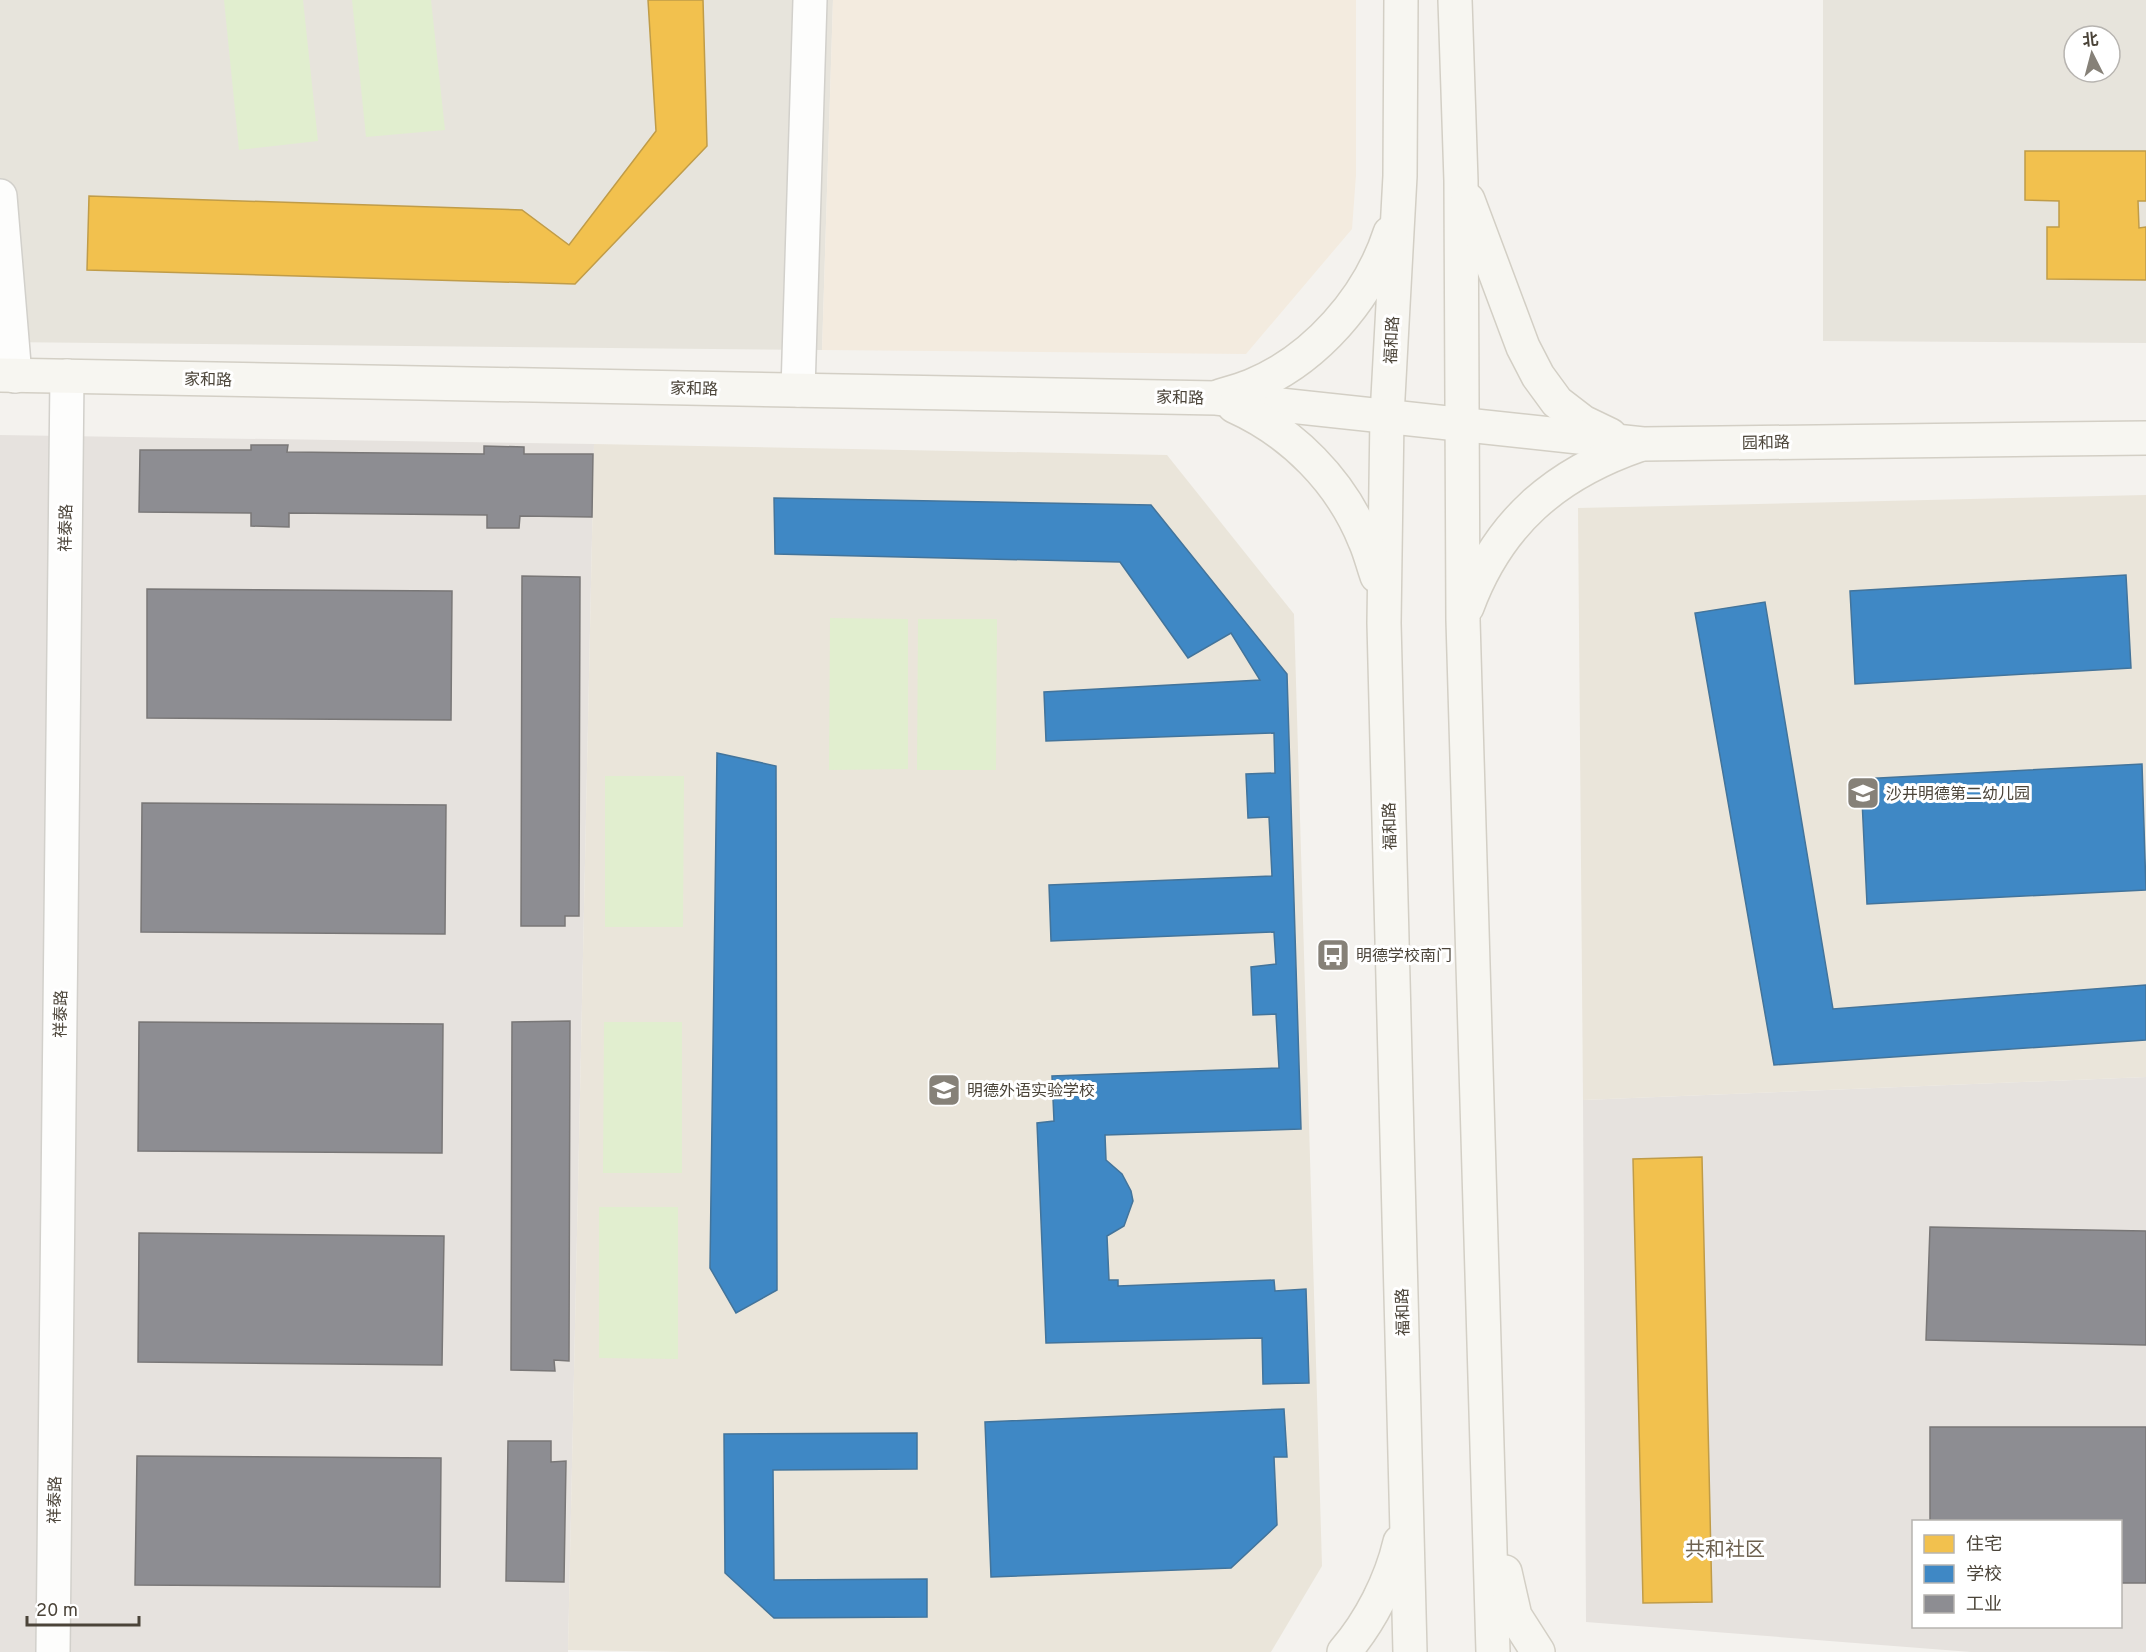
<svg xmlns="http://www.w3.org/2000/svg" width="2146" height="1652" font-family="Overpass,'Noto Sans SC',sans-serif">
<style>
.residential{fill:#e7e4dc;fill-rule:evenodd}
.commercial{fill:#f3ebdf}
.industrial{fill:#e6e2de;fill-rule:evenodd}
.education{fill:#eae5da}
.green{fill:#e1eecf}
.homes{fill:#f2c14e;stroke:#c09c48;stroke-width:1.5}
.schools{fill:#3f88c5;stroke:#43749b;stroke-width:1.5}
.industry{fill:#8d8d92;stroke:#797777;stroke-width:1.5}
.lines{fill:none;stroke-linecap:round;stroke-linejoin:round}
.street-casing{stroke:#d2d0cb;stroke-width:36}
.secondary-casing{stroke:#d3cfc5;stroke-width:36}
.street{stroke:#fdfdfc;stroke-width:33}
.secondary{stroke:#f7f6f1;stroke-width:33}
.labels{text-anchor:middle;stroke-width:6;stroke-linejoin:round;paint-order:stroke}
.street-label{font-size:16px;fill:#4b4439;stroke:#fff}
.poi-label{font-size:16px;fill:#4b4439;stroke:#fff;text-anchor:start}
.quarter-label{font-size:20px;fill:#6e6250;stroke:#fff}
</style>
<rect width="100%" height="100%" fill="#f4f2ee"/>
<g class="residential">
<path d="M0,0H833L822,350L0,342Z"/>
<path d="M1823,0H2146V343L1823,341ZM2074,36H2110V72H2074Z"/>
</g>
<path class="commercial" d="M833,0H1356V175L1352,229L1246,354L822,350Z"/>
<g class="industrial">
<path d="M0,435L594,444L568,1652H0Z"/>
<path d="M2146,1077V1652H1971L1586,1622L1583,1100ZM1914,1522H2120V1626H1914Z"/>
</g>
<g class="education">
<path d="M594,444L1167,455L1294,614L1322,1566L1271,1652H682L568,1650Z"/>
<path d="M2146,495V1077L1583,1100L1578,508Z"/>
</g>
<g class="green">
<path d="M224,0H303L318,141L239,150Z"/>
<path d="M352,0H431L445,130L366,137Z"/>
<path d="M830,618L908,619V769L829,770Z"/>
<path d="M918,619H997L996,770H917Z"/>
<path d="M605,776H684L683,927H605Z"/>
<path d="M604,1022H682V1173H603Z"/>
<path d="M599,1207H678V1359L599,1358Z"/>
</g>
<g class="homes">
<path d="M648,0H703L707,146L575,284L87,270L89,196L522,210L569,245L656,131Z"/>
<path d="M2025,151H2146V201H2138L2139,228L2146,227V280L2047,279V227H2059V201L2025,200Z"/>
<path d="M1702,1157L1712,1602L1643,1603L1633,1159Z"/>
</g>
<g class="schools">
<path d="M774,498L1151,505L1287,674L1301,1129L1105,1135L1106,1160L1122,1174L1131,1191L1133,1201L1124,1226L1107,1236L1109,1280H1118V1286L1274,1280L1275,1291L1306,1289L1309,1383L1263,1384L1262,1338L1046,1343L1037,1123L1054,1121L1052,1076L1279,1068L1276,1014L1253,1015L1251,967L1276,964L1274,932L1051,941L1049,885L1272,876L1269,817L1248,818L1246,774L1275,773L1274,733L1046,741L1044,692L1260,680L1231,633L1188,658L1120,562L775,554Z"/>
<path d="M2126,575L2131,668L1855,684L1850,591Z"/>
<path d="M1765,602L1833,1009L2146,985V1040L1774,1065L1695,613Z"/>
<path d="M717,753L776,766L777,1290L736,1313L710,1268Z"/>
<path d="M2142,764L2146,890L1867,904L1861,779Z"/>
<path d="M1284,1409L1287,1457H1274L1277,1525L1231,1568L991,1577L985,1422Z"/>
<path d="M917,1433V1469L773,1470L774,1580L927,1579V1617L774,1618L725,1573L724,1434Z"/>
</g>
<g class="industry">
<path d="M251,445H288L287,452L484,454V446L524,447V454H593L592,517L520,516L519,528H487V515L289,513V527L251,526V513L139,512L140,450H251Z"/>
<path d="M522,576L580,577L579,916H565V926H521Z"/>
<path d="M147,589L452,591L451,720L147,718Z"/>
<path d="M142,803L446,805L445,934L141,932Z"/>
<path d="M570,1021L569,1361L554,1360L555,1371L511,1370L512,1022Z"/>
<path d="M139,1022L443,1024L442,1153L138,1151Z"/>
<path d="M1930,1227L2146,1231V1345L1926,1340Z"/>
<path d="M139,1233L444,1236L442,1365L138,1362Z"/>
<path d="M1930,1427H2146V1583H2120V1522H1930Z"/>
<path d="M508,1441H551V1462L566,1461L564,1582L506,1581Z"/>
<path d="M137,1456L441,1458L440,1587L135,1585Z"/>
</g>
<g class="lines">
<g class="street-casing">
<g id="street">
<path d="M0,196L15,376"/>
<path d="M798,390L810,0"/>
<path d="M53,1652L67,376"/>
</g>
</g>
<g class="secondary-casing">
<g id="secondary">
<path d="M1401,0L1400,176L1387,416L1384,623L1410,1652"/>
<path d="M1455,0L1461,181L1463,620L1493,1652"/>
<path d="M1468,200L1523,347L1538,376L1557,402L1583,422L1610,435"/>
<path d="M0,375L1216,398L1643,444L2146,438"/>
<path d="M1220,396C1230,393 1241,390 1251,386C1315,360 1369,298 1390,233"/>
<path d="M1234,406C1292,432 1341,481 1365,541C1370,552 1373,565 1377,576"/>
<path d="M1467,607C1498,523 1555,474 1639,445"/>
<path d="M1505,1572L1515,1616L1538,1652"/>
<path d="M1344,1652C1370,1622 1391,1581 1400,1542"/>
</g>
</g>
<use href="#street" class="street"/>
<use href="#secondary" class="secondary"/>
</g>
<defs>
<g id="school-square" transform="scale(1.725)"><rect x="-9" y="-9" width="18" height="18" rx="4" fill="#868178" stroke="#fff"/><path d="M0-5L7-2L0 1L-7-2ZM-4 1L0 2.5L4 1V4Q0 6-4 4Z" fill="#fff"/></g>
<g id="bus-square" transform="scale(1.725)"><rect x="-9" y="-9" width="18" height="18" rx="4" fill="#868178" stroke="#fff"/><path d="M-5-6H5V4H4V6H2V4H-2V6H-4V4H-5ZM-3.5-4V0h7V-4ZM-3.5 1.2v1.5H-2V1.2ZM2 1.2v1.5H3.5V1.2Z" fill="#fff"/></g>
</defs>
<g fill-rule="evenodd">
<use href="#school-square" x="1863" y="793"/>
<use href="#bus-square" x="1333" y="955"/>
<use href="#school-square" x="944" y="1090"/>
</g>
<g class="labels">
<g class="street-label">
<text transform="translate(1391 340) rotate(-87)" y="6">福和路</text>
<text transform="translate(208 379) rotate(1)" y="6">家和路</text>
<text transform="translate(694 388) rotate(1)" y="6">家和路</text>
<text transform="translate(1180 397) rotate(1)" y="6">家和路</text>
<text transform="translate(1766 442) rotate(-1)" y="6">园和路</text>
<text transform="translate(65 528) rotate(-89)" y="6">祥泰路</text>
<text transform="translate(1389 826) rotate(-91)" y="6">福和路</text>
<text transform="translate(60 1014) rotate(-89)" y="6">祥泰路</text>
<text transform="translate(1402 1312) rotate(-91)" y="6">福和路</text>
<text transform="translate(54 1500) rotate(-89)" y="6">祥泰路</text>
</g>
<g class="poi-label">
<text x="1886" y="799">沙井明德第二幼儿园</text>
<text x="1356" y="961">明德学校南门</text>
<text x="967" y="1096">明德外语实验学校</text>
</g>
<g class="quarter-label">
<text x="1725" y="1556">共和社区</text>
</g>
</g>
<rect x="1912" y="1520" width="210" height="108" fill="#ffffff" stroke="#b7b4b0" stroke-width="1.5"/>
<rect x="1924" y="1535" width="30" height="18" fill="#f2c14e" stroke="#b7b4b0" stroke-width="1.5"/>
<text x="1966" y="1550" font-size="18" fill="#4b4439">住宅</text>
<rect x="1924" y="1565" width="30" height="18" fill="#3f88c5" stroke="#b7b4b0" stroke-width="1.5"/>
<text x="1966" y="1580" font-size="18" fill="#4b4439">学校</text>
<rect x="1924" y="1595" width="30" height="18" fill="#8d8d92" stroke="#b7b4b0" stroke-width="1.5"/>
<text x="1966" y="1610" font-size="18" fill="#4b4439">工业</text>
<g transform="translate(2092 54) rotate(354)"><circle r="28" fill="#ffffff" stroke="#b7b4b0" stroke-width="1.5"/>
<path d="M0-4.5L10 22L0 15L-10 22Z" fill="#868178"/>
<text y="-9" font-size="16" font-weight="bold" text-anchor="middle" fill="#4b4439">北</text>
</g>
<path d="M27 1616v9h112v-9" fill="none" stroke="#4b4439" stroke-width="3"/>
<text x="36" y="1616" font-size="18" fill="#4b4439" stroke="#ffffff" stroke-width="4.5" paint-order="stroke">20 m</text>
</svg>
